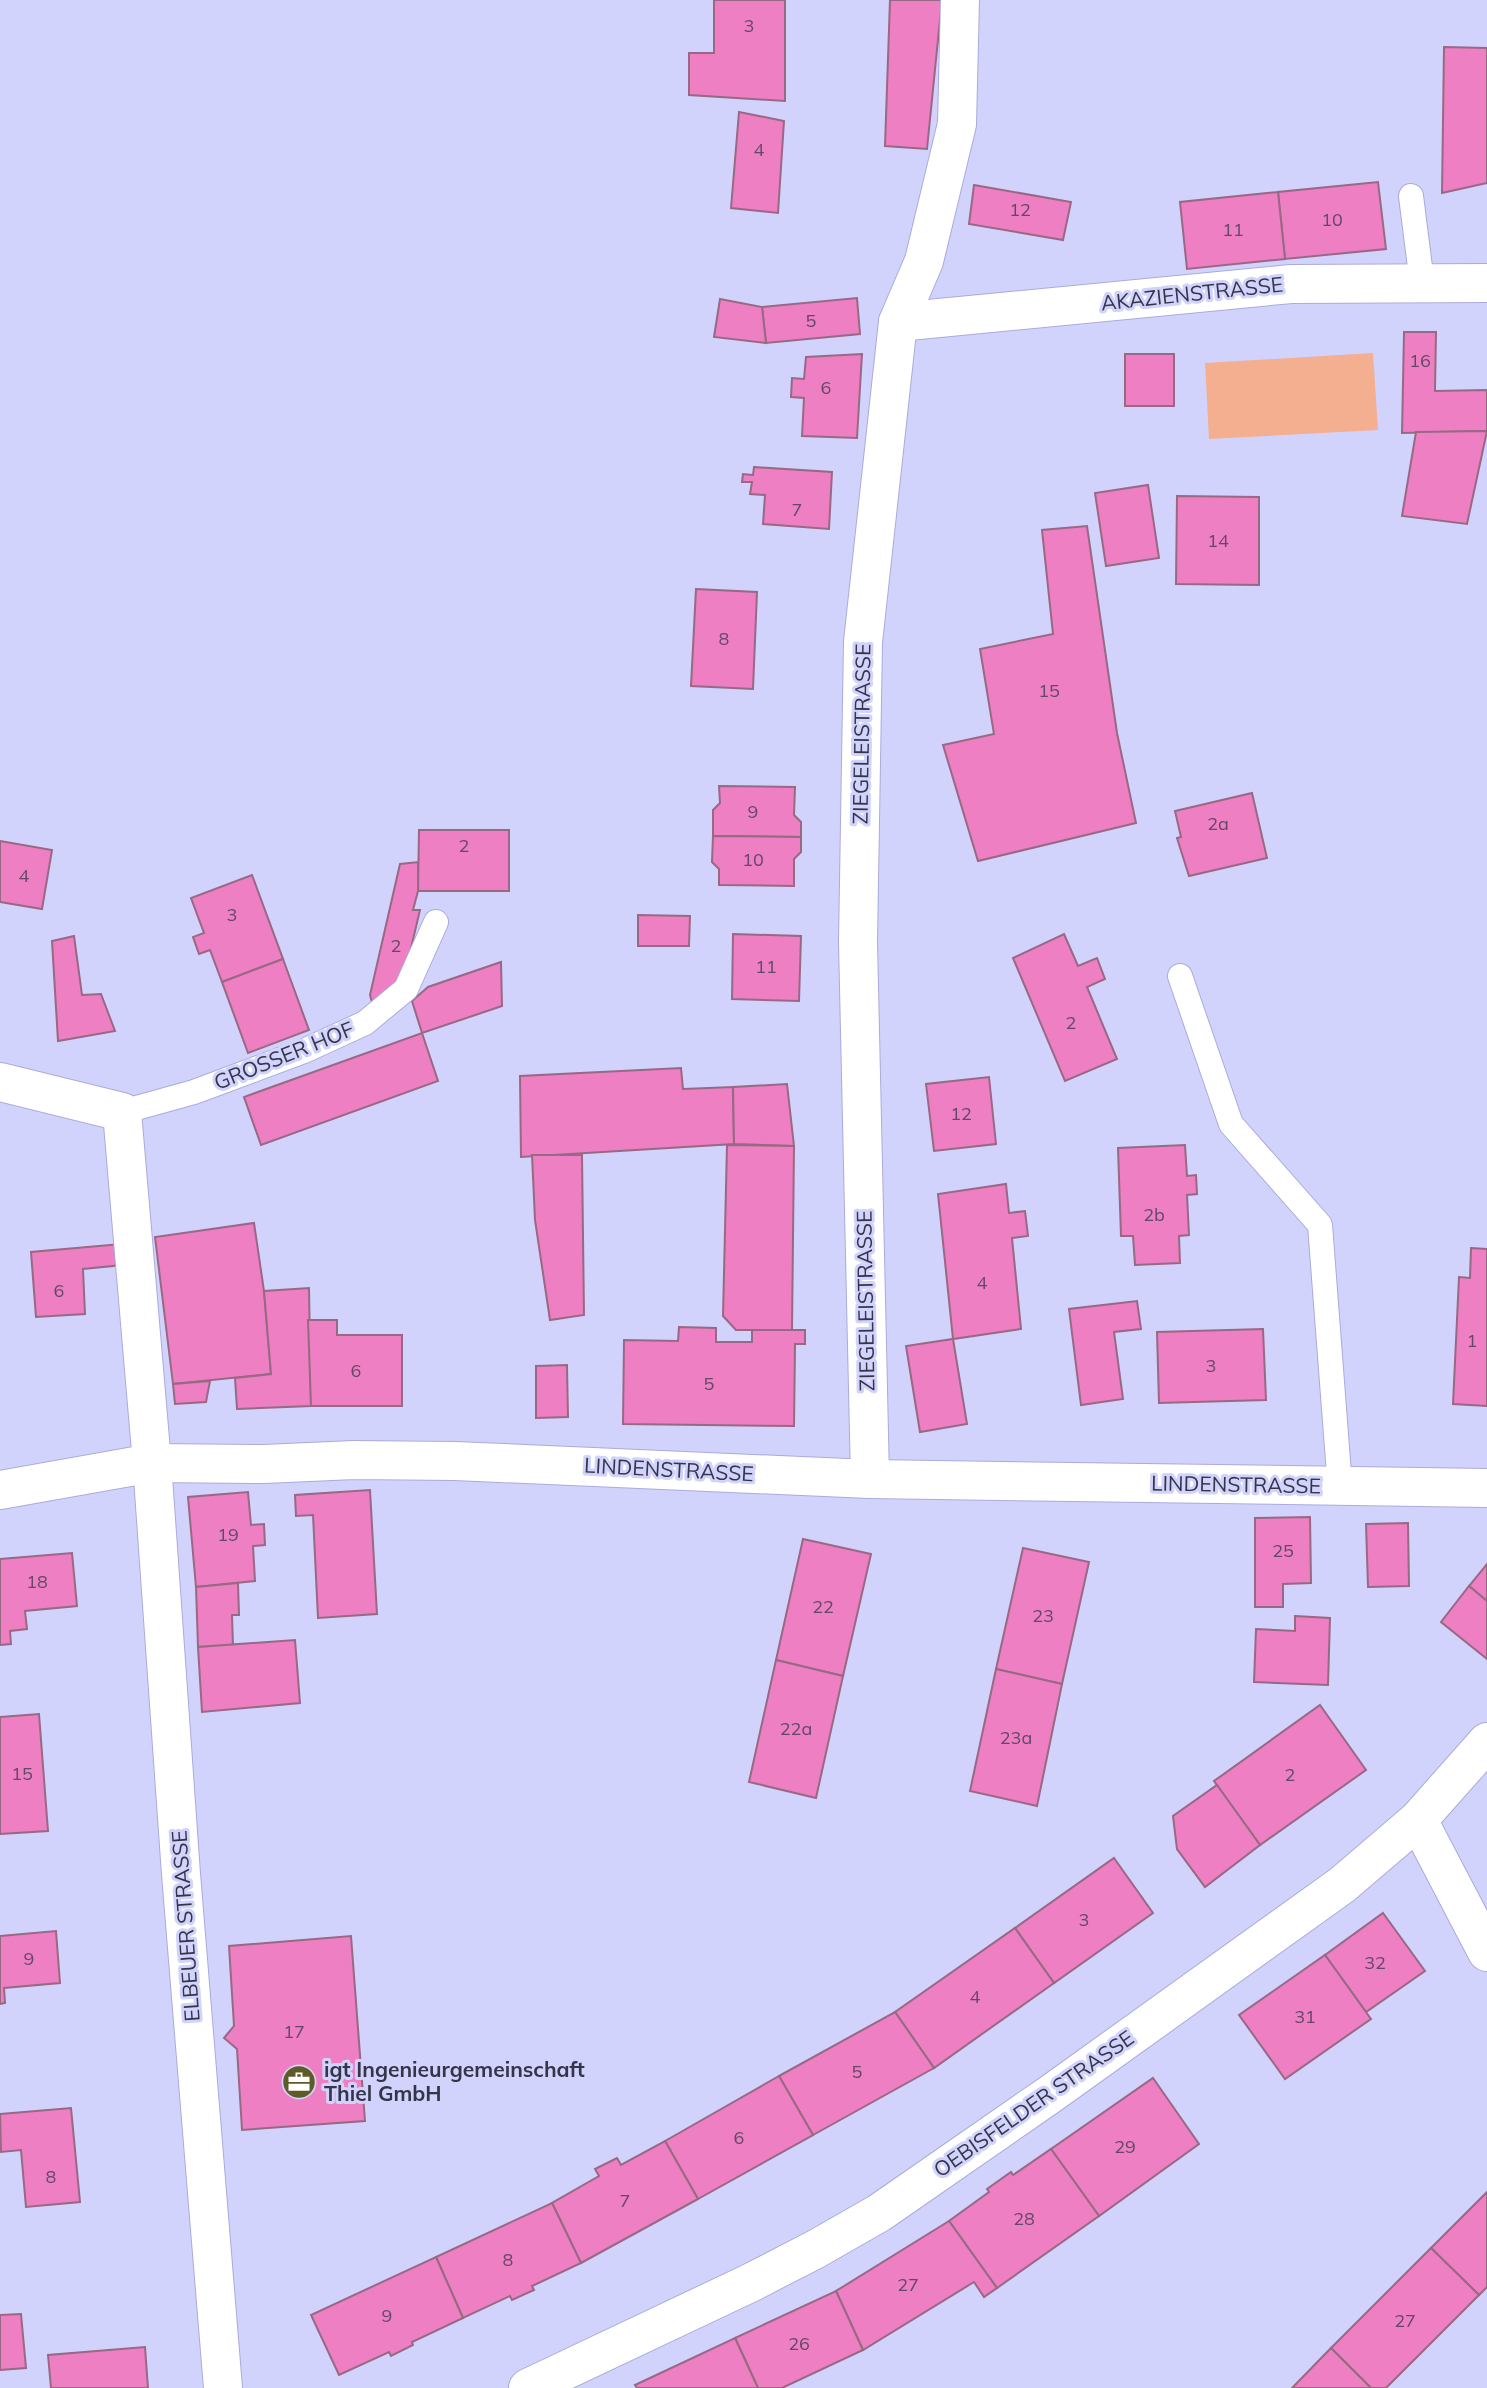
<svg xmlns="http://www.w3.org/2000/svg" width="1487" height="2388" font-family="Mulish,sans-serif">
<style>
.green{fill:#f4ae90}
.building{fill:#ed7fc2;stroke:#986984;stroke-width:2}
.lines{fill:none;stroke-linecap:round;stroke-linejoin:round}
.service-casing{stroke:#aaabdc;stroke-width:26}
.minor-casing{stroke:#aaabdc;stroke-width:40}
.tertiary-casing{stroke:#aaabdc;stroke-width:40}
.service{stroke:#fff;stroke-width:24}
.minor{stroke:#fff;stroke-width:38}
.tertiary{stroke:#fff;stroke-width:38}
.labels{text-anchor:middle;stroke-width:6;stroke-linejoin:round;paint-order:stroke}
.number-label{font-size:18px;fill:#634867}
.street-label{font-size:21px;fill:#353549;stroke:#d2d3fc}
.poi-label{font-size:21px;font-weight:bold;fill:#353549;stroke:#d2d3fc;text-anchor:start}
</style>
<rect width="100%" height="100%" fill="#d2d3fc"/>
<path class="green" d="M1373,353L1378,430L1209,439L1205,363Z"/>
<g class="building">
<path d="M714,0H785V101L689,95V53H714Z"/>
<path d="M890,0H942L927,149L885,146Z"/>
<path d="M1444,47L1487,48V183L1442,193Z"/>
<path d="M739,112L784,121L778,213L731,208Z"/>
<path d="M1378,182L1386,249L1285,259L1278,192Z"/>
<path d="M974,185L1071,202L1063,240L969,224Z"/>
<path d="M1278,192L1285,259L1187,269L1180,202Z"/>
<path d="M857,298L860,334L766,343L762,307Z"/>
<path d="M720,299L762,307L766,343L714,337Z"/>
<path d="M1404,332H1436L1435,391L1487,390V431L1402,433Z"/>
<path d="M862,354L857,438L802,436L804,398L791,397L792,378L804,379L806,357Z"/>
<rect x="1125" y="354" width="49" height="52"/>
<path d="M1487,431L1467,524L1402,516L1416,432Z"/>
<path d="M754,467L832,472L829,529L763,524L765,495L750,494L752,482H742L743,474L753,475Z"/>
<path d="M1148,485L1159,558L1106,566L1095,493Z"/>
<path d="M1177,496L1259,497V585L1176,584Z"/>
<path d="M1087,526L1117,733L1136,823L978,861L943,745L994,734L980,649L1053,634L1042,530Z"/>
<path d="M696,589L757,592L753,689L691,686Z"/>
<path d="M719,786L795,787L794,815L801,822V837L713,836V810L720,803Z"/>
<path d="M1252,793L1267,858L1189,876L1177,838L1181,837L1175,811Z"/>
<path d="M419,830H509V891H418Z"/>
<path d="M713,836L801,837V852L794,859V886L719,885V869L712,862Z"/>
<path d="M0,841L52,850L42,909L0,902Z"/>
<path d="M418,862V891L413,910H420L403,982L373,1006L370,995L400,864Z"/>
<path d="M252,875L283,959L222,982L210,950L199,954L193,937L204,933L191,898Z"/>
<path d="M638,915L690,916L689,946H638Z"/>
<path d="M733,934L801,936L799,1001L732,999Z"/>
<path d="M1064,934L1078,966L1097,958L1105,979L1087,987L1117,1059L1065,1081L1013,958Z"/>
<path d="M74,936L82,995L101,994L115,1031L58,1041L52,941Z"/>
<path d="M283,959L309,1030L248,1053L222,982Z"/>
<path d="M501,962L502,1006L422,1033L412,1001L428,987Z"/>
<path d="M422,1033L438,1081L261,1145L244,1097Z"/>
<path d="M681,1068L683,1089L733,1087L734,1144L521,1157L520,1076Z"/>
<path d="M989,1077L996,1144L934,1151L926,1084Z"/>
<path d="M787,1084L794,1146L734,1144L733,1087Z"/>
<path d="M727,1145L794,1146L792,1330H736L723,1316Z"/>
<path d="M1185,1145L1187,1176L1196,1175L1197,1194L1187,1195L1189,1235L1179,1236L1180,1263L1135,1265L1133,1236H1121L1118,1148Z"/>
<path d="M532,1155H582L584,1315L550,1320L535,1220Z"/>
<path d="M1006,1184L1009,1213L1025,1211L1028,1236L1012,1238L1021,1329L953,1339L938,1194Z"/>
<path d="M254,1223L264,1291L271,1374L173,1384L155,1237Z"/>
<path d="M121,1244L123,1265L83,1269L85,1314L36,1317L31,1252Z"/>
<path d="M1471,1248L1487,1249V1406L1453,1404L1459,1277L1470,1278Z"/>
<path d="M309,1288L311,1406L237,1409L235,1378L271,1374L264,1291Z"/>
<path d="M1137,1301L1141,1329L1114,1332L1123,1399L1081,1405L1069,1309Z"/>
<path d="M308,1320H337V1335H402V1406H311Z"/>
<path d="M679,1327L716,1328V1342H752V1330H805V1344H795L794,1426L623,1424L624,1340L678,1341Z"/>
<path d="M1263,1329L1266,1400L1159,1403L1157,1332Z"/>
<path d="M953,1339L967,1424L920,1432L906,1346Z"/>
<path d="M567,1365L568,1417L536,1418V1366Z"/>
<path d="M210,1381L206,1402L175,1404L173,1384Z"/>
<path d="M370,1490L377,1614L318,1618L313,1515L296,1516L295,1495Z"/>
<path d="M248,1492L251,1525L264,1524L265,1545L253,1546L255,1581L196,1587L188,1497Z"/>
<path d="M1310,1517L1311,1583L1283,1584V1607H1255V1518Z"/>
<path d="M1408,1523L1409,1586L1368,1587L1366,1524Z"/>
<path d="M803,1539L871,1554L843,1676L776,1660Z"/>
<path d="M1023,1548L1089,1562L1062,1684L996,1669Z"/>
<path d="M72,1553L77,1606L25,1611L27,1629L10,1631L11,1644L0,1645V1559Z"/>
<path d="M1487,1564V1601L1469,1586Z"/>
<path d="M238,1583L239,1615H232L233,1646L198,1647L196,1587Z"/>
<path d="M1469,1586L1487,1601V1659L1441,1622Z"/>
<path d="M1295,1616L1330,1618L1328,1685L1254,1682L1256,1629L1295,1631Z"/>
<path d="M295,1640L300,1703L202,1712L198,1647Z"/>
<path d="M776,1660L843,1676L816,1798L749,1782Z"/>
<path d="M996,1669L1062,1684L1037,1806L970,1791Z"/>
<path d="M1320,1705L1366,1770L1260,1845L1214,1781Z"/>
<path d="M39,1714L48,1831L0,1834V1717Z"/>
<path d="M1217,1785L1260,1845L1205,1887L1177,1849L1173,1816Z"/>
<path d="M1114,1858L1153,1913L1054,1983L1015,1928Z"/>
<path d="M1383,1913L1425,1971L1366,2012L1325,1955Z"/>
<path d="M1015,1928L1054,1983L934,2068L895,2012Z"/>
<path d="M56,1931L60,1983L4,1988L5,2003L0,2004V1936Z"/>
<path d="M351,1936L365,2121L242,2130L237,2049L224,2038L234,2026L229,1946Z"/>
<path d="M1325,1955L1371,2019L1285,2079L1239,2015Z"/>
<path d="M895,2012L934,2068L813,2135L779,2076Z"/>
<path d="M779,2076L813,2135L698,2199L665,2141Z"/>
<path d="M1153,2078L1199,2144L1099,2216L1051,2149Z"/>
<path d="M71,2108L80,2202L26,2207L21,2150L1,2152L0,2114Z"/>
<path d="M665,2141L698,2199L581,2263L552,2203L599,2176L595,2169L617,2158L621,2165Z"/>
<path d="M1051,2149L1099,2216L997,2288L949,2221L989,2192L987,2189L1011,2172L1013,2175Z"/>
<path d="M1487,2192V2287L1479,2295L1431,2248Z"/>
<path d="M552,2203L581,2263L532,2286L534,2290L512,2300L510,2296L463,2318L436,2257Z"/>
<path d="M949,2221L997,2288L984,2297L974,2282L863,2350L836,2291Z"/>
<path d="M1431,2248L1479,2295L1386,2388H1371L1331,2348Z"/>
<path d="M436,2257L463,2318L412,2342L413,2345L391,2356L389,2352L339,2375L311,2315Z"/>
<path d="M836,2291L863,2350L782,2388H758L735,2338Z"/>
<path d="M21,2314L26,2368L0,2370V2315Z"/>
<path d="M735,2338L758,2388H637L635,2385Z"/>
<path d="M145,2347L148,2388H51L48,2355Z"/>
<path d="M1331,2348L1371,2388H1292Z"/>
</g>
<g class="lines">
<g class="service-casing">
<g id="service">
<path d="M1411,196L1422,283"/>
<path d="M1180,976L1231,1124L1320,1225L1340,1487"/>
<path d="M122,1112L194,1092L304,1051L365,1023L406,989L436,922"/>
</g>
</g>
<g class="minor-casing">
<g id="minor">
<path d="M898,322L1291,284L1487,283"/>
<path d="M0,1082L122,1112L152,1463L181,1874L223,2388"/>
<path d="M870,1479L858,942L863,642L898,322L924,261L957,124L960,0"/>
<path d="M0,1490L152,1463L264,1464L354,1460L455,1461L870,1479L1487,1488"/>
<path d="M1418,1820L1487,1952"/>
</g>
</g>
<g class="tertiary-casing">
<path id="tertiary" d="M528,2388L750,2283L816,2249L879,2213L1052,2093L1342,1885L1418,1820L1487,1742"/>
</g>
<use href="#service" class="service"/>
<use href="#minor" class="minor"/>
<use href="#tertiary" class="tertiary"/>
</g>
<defs>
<g id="office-disc" transform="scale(1.75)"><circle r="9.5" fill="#5f5b27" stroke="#d2d3fc"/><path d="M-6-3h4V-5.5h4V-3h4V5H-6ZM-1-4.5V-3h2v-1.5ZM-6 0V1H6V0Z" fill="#fff"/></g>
</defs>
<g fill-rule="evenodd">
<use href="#office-disc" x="299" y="2082"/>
</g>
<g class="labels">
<g class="number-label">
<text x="749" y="32">3</text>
<text x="759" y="156">4</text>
<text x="1020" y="216">12</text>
<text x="1332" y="226">10</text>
<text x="1233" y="236">11</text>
<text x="811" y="327">5</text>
<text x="1420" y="367">16</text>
<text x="826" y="394">6</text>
<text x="797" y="516">7</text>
<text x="1218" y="547">14</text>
<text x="724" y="645">8</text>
<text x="1049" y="697">15</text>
<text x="753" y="818">9</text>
<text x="1218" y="830">2a</text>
<text x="464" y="852">2</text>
<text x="753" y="866">10</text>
<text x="24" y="882">4</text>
<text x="232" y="921">3</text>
<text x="396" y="952">2</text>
<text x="766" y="973">11</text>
<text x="1071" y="1029">2</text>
<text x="961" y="1120">12</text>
<text x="1154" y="1221">2b</text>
<text x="982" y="1289">4</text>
<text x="59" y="1297">6</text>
<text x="1472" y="1347">1</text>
<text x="1211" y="1372">3</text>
<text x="356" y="1377">6</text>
<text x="709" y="1390">5</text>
<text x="228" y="1541">19</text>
<text x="1283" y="1557">25</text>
<text x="37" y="1588">18</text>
<text x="823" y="1613">22</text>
<text x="1043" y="1622">23</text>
<text x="796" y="1735">22a</text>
<text x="1016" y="1744">23a</text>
<text x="22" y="1780">15</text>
<text x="1290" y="1781">2</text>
<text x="1084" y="1926">3</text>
<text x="29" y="1965">9</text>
<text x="1375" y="1969">32</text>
<text x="975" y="2003">4</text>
<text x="1305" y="2023">31</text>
<text x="294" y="2038">17</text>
<text x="857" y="2078">5</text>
<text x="739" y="2144">6</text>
<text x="1125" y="2153">29</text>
<text x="51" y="2183">8</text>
<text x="625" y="2207">7</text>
<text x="1024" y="2225">28</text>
<text x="508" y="2266">8</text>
<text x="908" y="2291">27</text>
<text x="387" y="2322">9</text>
<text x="1405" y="2327">27</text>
<text x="799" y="2350">26</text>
</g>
<g class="street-label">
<text transform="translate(1192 294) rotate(-6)" y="7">AKAZIENSTRASSE</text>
<text transform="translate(862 734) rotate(-89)" y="7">ZIEGELEISTRASSE</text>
<text transform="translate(284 1056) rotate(-22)" y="7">GROSSER HOF</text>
<text transform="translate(866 1301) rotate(-91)" y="7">ZIEGELEISTRASSE</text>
<text transform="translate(669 1470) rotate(3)" y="7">LINDENSTRASSE</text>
<text transform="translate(1236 1485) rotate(1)" y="7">LINDENSTRASSE</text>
<text transform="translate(186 1926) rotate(-94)" y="7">ELBEUER STRASSE</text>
<text transform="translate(1034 2104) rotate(-35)" y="7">OEBISFELDER STRASSE</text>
</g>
<g class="poi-label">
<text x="324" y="2077">igt Ingenieurgemeinschaft<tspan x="324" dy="24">Thiel GmbH</tspan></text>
</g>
</g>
</svg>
